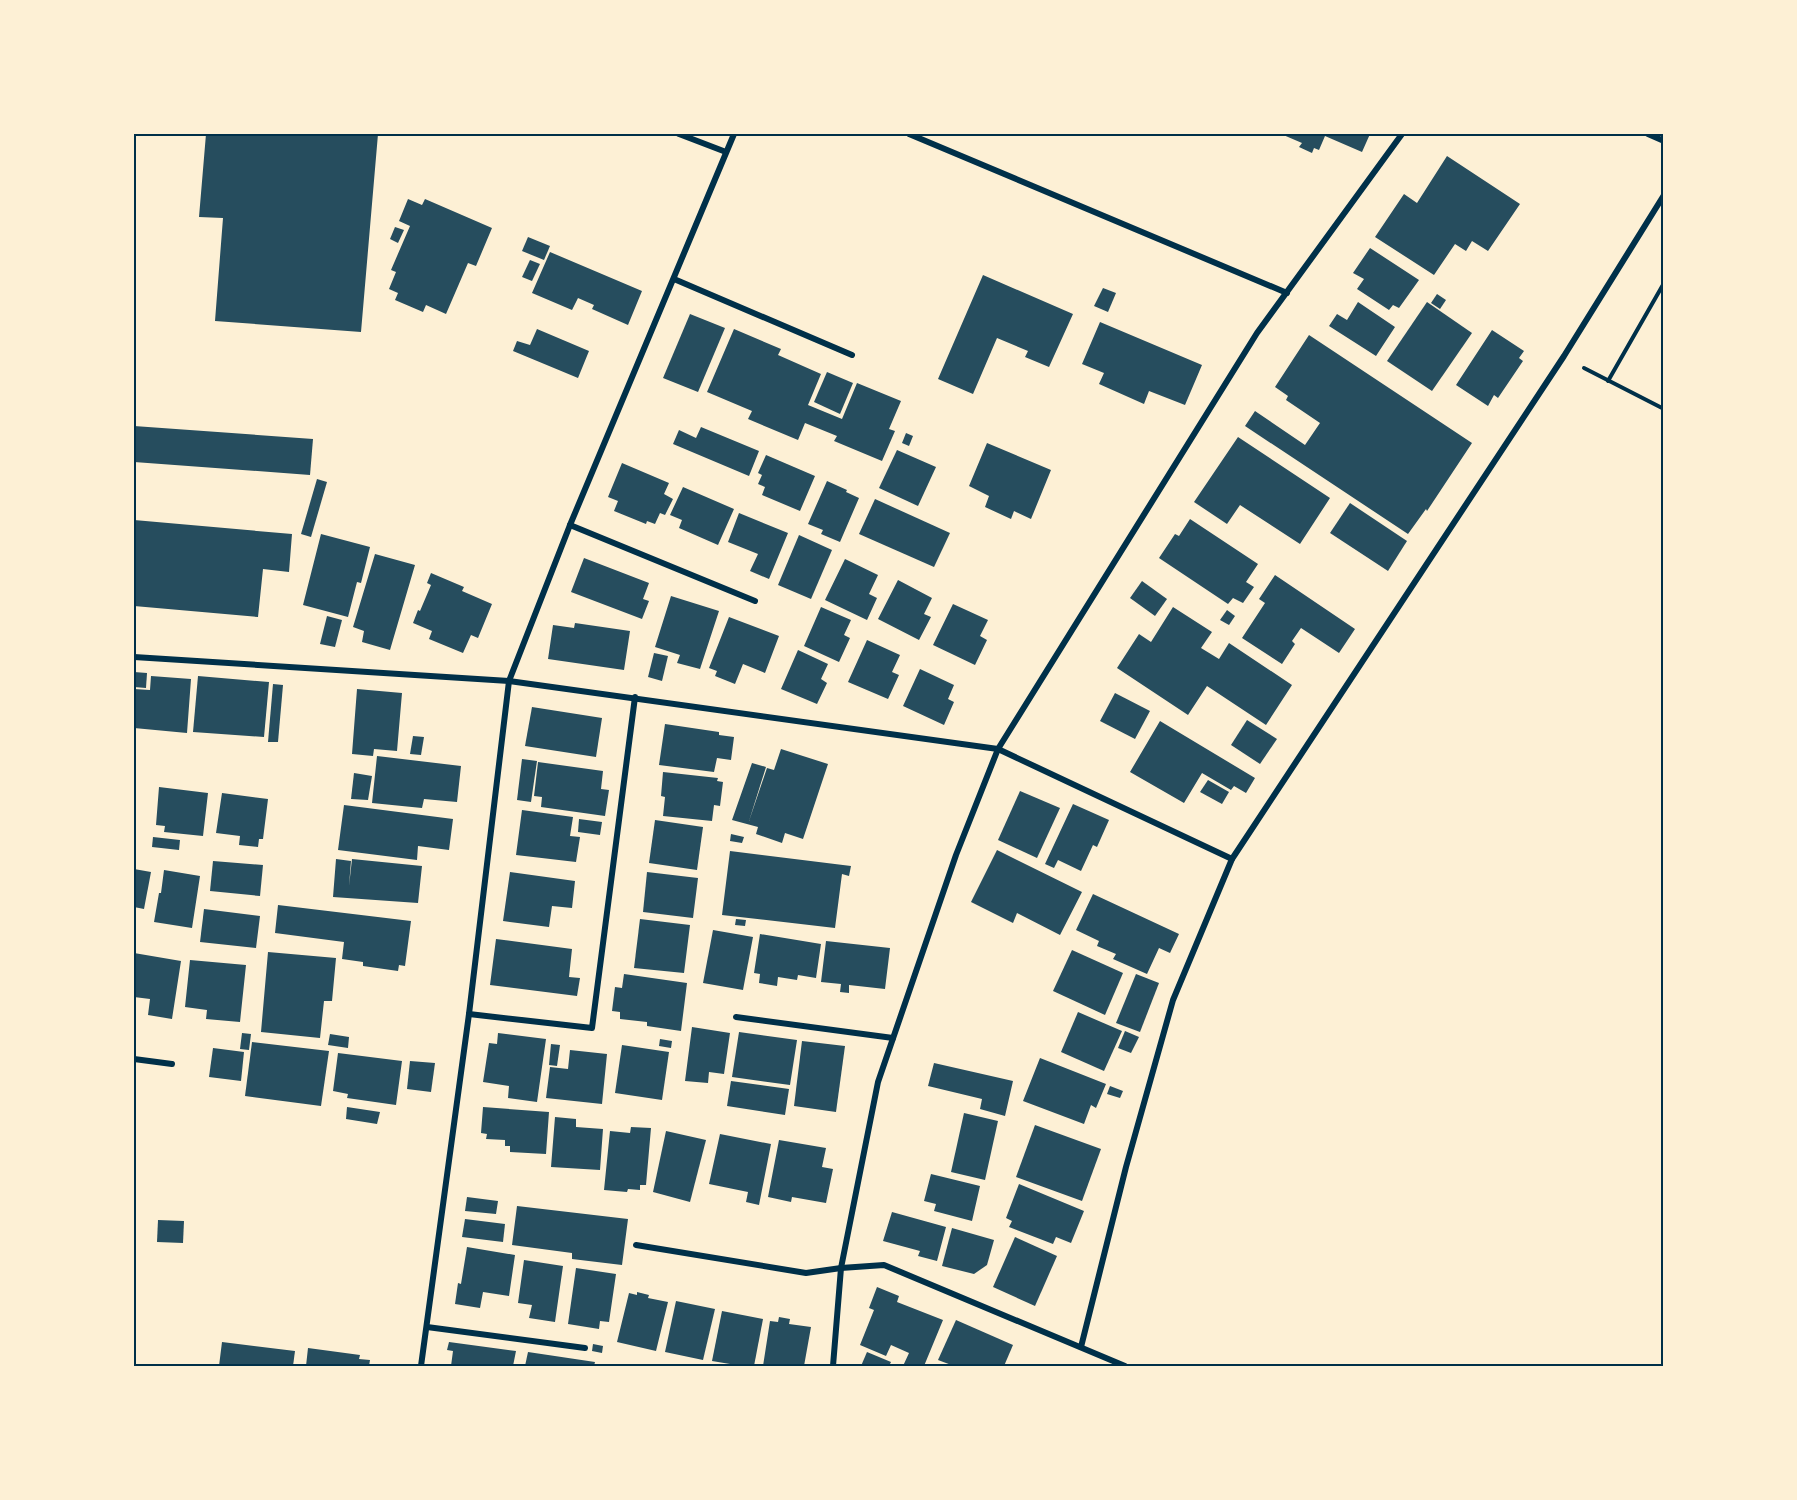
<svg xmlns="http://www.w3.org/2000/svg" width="1797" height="1500" font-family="'Varela Round',sans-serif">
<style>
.building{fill:#264d5e}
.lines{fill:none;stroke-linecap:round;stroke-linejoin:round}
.path{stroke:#003049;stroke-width:4}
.minor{stroke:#003049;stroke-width:6}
.neatline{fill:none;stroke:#003049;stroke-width:2}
</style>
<rect width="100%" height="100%" fill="#fdf0d5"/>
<g class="building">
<path d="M206,134H378L361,332L215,321L223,218L199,217Z"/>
<path d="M1281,134H1370L1362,152L1325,136L1319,150L1314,148L1312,153L1299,147L1302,143Z"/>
<path d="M1447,156L1520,204L1488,251L1472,241L1466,251L1455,244L1434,275L1375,237L1404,194L1417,203Z"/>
<path d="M408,199L422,205L425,199L492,228L476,266L468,263L446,314L426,305L423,312L395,300L398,293L389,289L396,272L391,270L410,226L399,221Z"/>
<path d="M395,227L404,230L398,243L390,239Z"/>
<path d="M528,237L550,246L544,260L522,251Z"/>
<path d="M1370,248L1419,280L1399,308L1393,305L1389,310L1357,289L1364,279L1353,273Z"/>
<path d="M550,252L642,291L628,325L592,309L594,305L578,298L572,310L532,293Z"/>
<path d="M530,260L540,264L532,281L522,277Z"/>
<path d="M983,275L1073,314L1049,367L1025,357L1028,351L997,338L973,394L938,379Z"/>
<path d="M1103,288L1116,293L1108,312L1094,306Z"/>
<path d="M1437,294L1446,300L1440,309L1431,303Z"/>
<path d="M1358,302L1395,327L1376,356L1329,326L1337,314L1347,320Z"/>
<path d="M1427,302L1472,333L1432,391L1387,361Z"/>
<path d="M690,314L725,328L698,392L663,378Z"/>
<path d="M1100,322L1202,365L1185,405L1149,391L1144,404L1099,384L1104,373L1082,364Z"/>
<path d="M537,329L589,351L578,378L513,351L517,341L530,345Z"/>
<path d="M734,329L781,349L778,355L821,374L808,405L842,419L857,383L901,401L889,429L895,431L882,461L834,441L837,436L805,423L798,440L748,419L752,411L707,392Z"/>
<path d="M1492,330L1524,351L1519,358L1523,361L1498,398L1494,395L1488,406L1456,385Z"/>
<path d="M1309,335L1472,443L1427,511L1426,509L1408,534L1245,426L1255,411L1305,445L1320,423L1286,400L1288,396L1275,387Z"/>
<path d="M827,372L853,383L840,414L814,402Z"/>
<path d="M134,426L313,439L310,475L134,462Z"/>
<path d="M701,427L759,451L749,476L673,444L679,430L696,438Z"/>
<path d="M906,433L913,436L909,446L902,443Z"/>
<path d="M1238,437L1330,498L1300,544L1240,505L1227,524L1194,502Z"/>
<path d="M987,443L1051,470L1031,519L1014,511L1011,519L985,507L989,496L969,486Z"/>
<path d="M897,450L936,467L918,506L879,488Z"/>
<path d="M766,455L815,476L800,511L762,495L765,487L758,484L762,475L758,473Z"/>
<path d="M622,463L669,483L664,494L673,499L665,515L660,513L655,524L647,521L646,524L614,511L618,501L608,497Z"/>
<path d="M317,479L327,482L311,537L301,534Z"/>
<path d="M827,481L847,490L846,492L859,498L840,542L821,534L823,530L808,524Z"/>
<path d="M683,487L734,509L718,545L679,528L682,520L670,515Z"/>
<path d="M875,499L950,533L934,567L859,534Z"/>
<path d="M1350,503L1407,541L1388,571L1330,533Z"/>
<path d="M739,513L788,533L769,579L750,571L758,554L728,542Z"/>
<path d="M1190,519L1258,564L1246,582L1254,587L1243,603L1233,598L1228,604L1159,558L1175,534L1179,536Z"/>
<path d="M134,520L292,534L289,572L263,569L258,617L134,606Z"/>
<path d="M321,534L370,547L361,583L357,582L348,617L303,605Z"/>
<path d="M799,535L832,550L811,599L778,585Z"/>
<path d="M375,554L415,565L390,650L362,642L364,631L353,627Z"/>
<path d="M584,558L649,583L643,599L649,601L642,619L571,592Z"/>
<path d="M845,559L878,575L869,594L877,598L867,620L825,600Z"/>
<path d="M431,573L464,587L462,591L492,604L478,638L471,635L463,653L429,639L432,631L413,623L418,610L420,611L431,585L427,583Z"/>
<path d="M1275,575L1355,629L1339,653L1301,628L1292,641L1295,644L1282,664L1242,638L1265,603L1259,599Z"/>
<path d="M898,580L932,598L924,614L931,617L919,640L878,619Z"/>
<path d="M1142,581L1167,599L1155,616L1130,598Z"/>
<path d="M671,596L719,611L700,669L677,663L680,655L655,647Z"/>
<path d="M953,604L988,620L980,636L987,640L975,665L933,645Z"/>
<path d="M821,607L851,620L844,635L850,638L839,662L804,646Z"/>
<path d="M1173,607L1212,632L1201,648L1219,659L1229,643L1292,685L1266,725L1207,686L1188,715L1117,668L1139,634L1151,642Z"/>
<path d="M1227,610L1235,616L1229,625L1220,620Z"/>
<path d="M327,616L342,620L335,647L320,644Z"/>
<path d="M729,617L779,636L765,673L743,664L735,684L715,676L717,671L709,668Z"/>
<path d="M575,623L630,631L624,670L548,659L553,625L574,628Z"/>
<path d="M867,640L900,655L892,672L899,675L888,699L848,682Z"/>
<path d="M798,650L828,664L821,679L827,683L817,704L781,689Z"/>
<path d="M654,653L668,656L662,681L648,677Z"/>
<path d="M920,669L954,685L948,699L954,702L944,725L903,706Z"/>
<path d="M134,672L147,673L146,688L134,687Z"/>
<path d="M151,676L191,679L187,733L134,728V689L150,690Z"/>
<path d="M198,676L269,682L264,737L193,732Z"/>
<path d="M273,684L283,685L278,742H268Z"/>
<path d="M357,689L402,693L397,751L374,749L373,756L352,754Z"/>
<path d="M1115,693L1150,711L1135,739L1100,721Z"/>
<path d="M532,707L602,718L596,757L525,746Z"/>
<path d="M1247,720L1277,739L1260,764L1231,745Z"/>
<path d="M1160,721L1255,778L1246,793L1234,786L1231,790L1202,773L1184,803L1130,772Z"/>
<path d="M665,724L719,732V735L734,737L731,760L717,758L714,772L659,765Z"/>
<path d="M413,736L424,737L421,755L410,754Z"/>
<path d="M781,749L828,764L803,839L785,833L782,843L756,834L758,827L732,820L752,763L766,767L749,821L767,768L774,770Z"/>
<path d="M377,756L461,766L457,802L424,799L422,808L372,803Z"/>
<path d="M522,759L537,761L531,802L517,800Z"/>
<path d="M538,762L603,771L601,789L609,790L605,816L541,807L542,797L534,796Z"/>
<path d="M663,772L718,778L717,781L723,782L720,806L714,805L712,821L663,816L665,797L661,796Z"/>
<path d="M354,773L372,776L368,800L351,799Z"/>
<path d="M1208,780L1229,792L1222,804L1200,792Z"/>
<path d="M159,787L208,793L203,836L164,832L165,826L156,825Z"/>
<path d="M1020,791L1060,808L1037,858L998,840Z"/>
<path d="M222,793L268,799L263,839H259L258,847L239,845L240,836L216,833Z"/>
<path d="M1073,804L1109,820L1097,847L1093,845L1081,871L1058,860L1054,868L1045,864Z"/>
<path d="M344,805L453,819L449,850L418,846L417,860L338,850Z"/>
<path d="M522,810L573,817L570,836L580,837L576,862L516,855Z"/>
<path d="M579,819L602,822L600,835L578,832Z"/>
<path d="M655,820L703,827L697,870L649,863Z"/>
<path d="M731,834L744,837L742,843L730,841Z"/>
<path d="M153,837L180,840L179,850L152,847Z"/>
<path d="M997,850L1082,892L1060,935L1017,913L1013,923L971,902Z"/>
<path d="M730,851L851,866L849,876L842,874L835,928L722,915Z"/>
<path d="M336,859L351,861L349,886L352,859L422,866L418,903L333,897Z"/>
<path d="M213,861L263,865L260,896L210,891Z"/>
<path d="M134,869L151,872L144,909L134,907Z"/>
<path d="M164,870L200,876L192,928L154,922L159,893H161Z"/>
<path d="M510,872L575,881L572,908L552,906L549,927L503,921Z"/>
<path d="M647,872L698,878L693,918L643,912Z"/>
<path d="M1093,894L1179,934L1170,953L1159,948L1147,974L1113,959L1116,954L1097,946L1099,941L1076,930Z"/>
<path d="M278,905L411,921L405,966L399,965L398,971L363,966V962L342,959L344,942L275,933Z"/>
<path d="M204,909L260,916L256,948L200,942Z"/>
<path d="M640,919L690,925L684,973L634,968Z"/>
<path d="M736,919L746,920L745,926L735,925Z"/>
<path d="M713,930L753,937L743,990L703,983Z"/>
<path d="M760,934L821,944L816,978L798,975L797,980L778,977L777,986L759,983L760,974L754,973Z"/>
<path d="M496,939L572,949L569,977L580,978L577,996L490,985Z"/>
<path d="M826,941L890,948L885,989L849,985V993L840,992L841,984L821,982Z"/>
<path d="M1072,950L1123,973L1105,1015L1053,991Z"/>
<path d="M268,952L336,958L332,1001H324L320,1038L261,1032Z"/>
<path d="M134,953L181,961L172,1019L148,1015L150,999L134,997Z"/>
<path d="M190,960L246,965L240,1022L206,1019L207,1010L185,1007Z"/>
<path d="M624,974L687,983L681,1031L647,1026V1022L620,1019V1012L612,1011L615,987L622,988Z"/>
<path d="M1136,974L1159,983L1140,1032L1116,1023Z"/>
<path d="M1078,1012L1122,1031L1104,1071L1061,1052Z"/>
<path d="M692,1027L730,1033L724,1074L709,1072L708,1083L685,1081Z"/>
<path d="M1125,1031L1139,1037L1131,1053L1118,1048Z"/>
<path d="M739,1032L797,1040L790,1085L732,1077Z"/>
<path d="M242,1033L251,1034L249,1050L240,1049Z"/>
<path d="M498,1033L546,1039L537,1102L508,1098L509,1086L483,1082L489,1043L497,1044Z"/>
<path d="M330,1034L349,1037L348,1048L328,1045Z"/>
<path d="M660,1039L672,1041L671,1048L659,1046Z"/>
<path d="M802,1041L845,1046L836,1112L794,1106Z"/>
<path d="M252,1042L329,1051L321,1106L245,1096Z"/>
<path d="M551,1044L560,1045L557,1066L549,1065Z"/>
<path d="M622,1045L669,1052L662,1100L615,1093Z"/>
<path d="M213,1048L244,1052L241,1081L209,1077Z"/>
<path d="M570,1050L607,1054L602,1104L546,1098L550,1067L568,1069Z"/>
<path d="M338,1053L402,1061L396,1105L347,1098L348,1094L333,1091Z"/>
<path d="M1040,1058L1106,1084L1096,1108L1091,1105L1084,1124L1023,1101Z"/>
<path d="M410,1061L435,1063L431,1092L407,1089Z"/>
<path d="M934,1063L1013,1081L1005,1116L980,1109L982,1099L928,1086Z"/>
<path d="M731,1081L789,1089L785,1115L727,1106Z"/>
<path d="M1110,1086L1123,1091L1120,1098L1107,1094Z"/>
<path d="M347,1107L380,1112L377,1124L346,1119Z"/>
<path d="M483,1107L549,1112L546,1154L510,1152V1146H505V1140L486,1139L487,1134L481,1133Z"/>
<path d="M964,1113L998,1121L985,1180L951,1172Z"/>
<path d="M555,1117L576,1119V1127L603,1129L600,1170L551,1167Z"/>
<path d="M1035,1125L1101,1149L1082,1201L1016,1177Z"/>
<path d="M631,1127L651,1128L646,1185H640V1190L628,1189L627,1192L604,1190L610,1131L630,1133Z"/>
<path d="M666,1131L706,1140L690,1202L653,1192Z"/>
<path d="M720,1134L771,1144L759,1205L746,1202L748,1192L709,1184Z"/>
<path d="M779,1140L826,1148L822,1167L833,1169L826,1203L792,1197L791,1202L768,1197Z"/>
<path d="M931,1174L980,1186L972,1221L934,1211L936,1204L924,1201Z"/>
<path d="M1019,1184L1084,1211L1071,1243L1056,1237L1053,1244L1009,1227L1012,1221L1006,1218Z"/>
<path d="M467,1197L498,1201L496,1214L465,1211Z"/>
<path d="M517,1206L628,1219L622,1265L572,1259V1253L512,1245Z"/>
<path d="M892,1212L946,1227L937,1261L918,1256L920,1251L883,1241Z"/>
<path d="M465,1219L505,1224L503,1242L462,1237Z"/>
<path d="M158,1220L184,1221L183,1243L157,1242Z"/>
<path d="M952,1228L994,1240L987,1265L974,1274L942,1266Z"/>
<path d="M1015,1237L1057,1256L1035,1306L993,1287Z"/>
<path d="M467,1247L515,1255L509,1296L483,1292L480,1308L455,1304L458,1283L461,1284Z"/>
<path d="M524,1260L563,1266L555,1322L529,1318L532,1305L518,1303Z"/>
<path d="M576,1268L616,1274L609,1322L600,1321L599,1329L568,1324Z"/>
<path d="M877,1287L899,1296L897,1302L943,1320L924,1366H903L909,1353L891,1345L886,1356L860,1345L874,1310L869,1308Z"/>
<path d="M637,1292L649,1295L648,1298L668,1302L656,1351L617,1342L629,1293L637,1295Z"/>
<path d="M676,1301L715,1309L703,1360L665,1352Z"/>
<path d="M722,1311L763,1319L754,1366H742L712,1361Z"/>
<path d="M779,1317L790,1319L789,1324L811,1327L804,1366H763L770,1321L778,1322Z"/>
<path d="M956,1320L1013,1345L1004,1366H954L938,1360Z"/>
<path d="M222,1342L295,1351L293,1366H219Z"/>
<path d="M449,1342L516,1351L513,1366H451L453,1351L447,1350Z"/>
<path d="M593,1344L603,1346L602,1353L592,1351Z"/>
<path d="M308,1348L360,1355L359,1359L370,1360L369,1366H306Z"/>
<path d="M528,1352L595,1362L594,1366H525Z"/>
<path d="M867,1352L891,1362L889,1366H861Z"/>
</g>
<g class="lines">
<g class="path">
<path d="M1584,368L1664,409"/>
<path d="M1608,381L1664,283"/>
</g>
<g class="minor">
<path d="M679,134L726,152"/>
<path d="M909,134L1287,293"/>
<path d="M1648,134L1664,141"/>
<path d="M674,279L852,355"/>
<path d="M570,525L755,601"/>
<path d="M134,657L509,681L998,749L1232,859"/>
<path d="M469,1014L592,1028L635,697"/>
<path d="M736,1017L893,1038"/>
<path d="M134,1059L172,1064"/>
<path d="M636,1245L806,1273L841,1268L884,1265L1125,1366"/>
<path d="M427,1327L585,1348"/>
<path d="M1081,1347L1126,1167L1173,1000L1232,859L1564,356L1664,195"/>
<path d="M421,1366L469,1014L509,681L570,525L734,134"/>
<path d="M833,1366L841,1268L878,1082L956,855L998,749L1257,333L1402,134"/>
</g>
</g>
<rect width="1797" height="1500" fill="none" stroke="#fdf0d5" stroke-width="270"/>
<rect x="135" y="135" width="1527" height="1230" class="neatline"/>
</svg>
